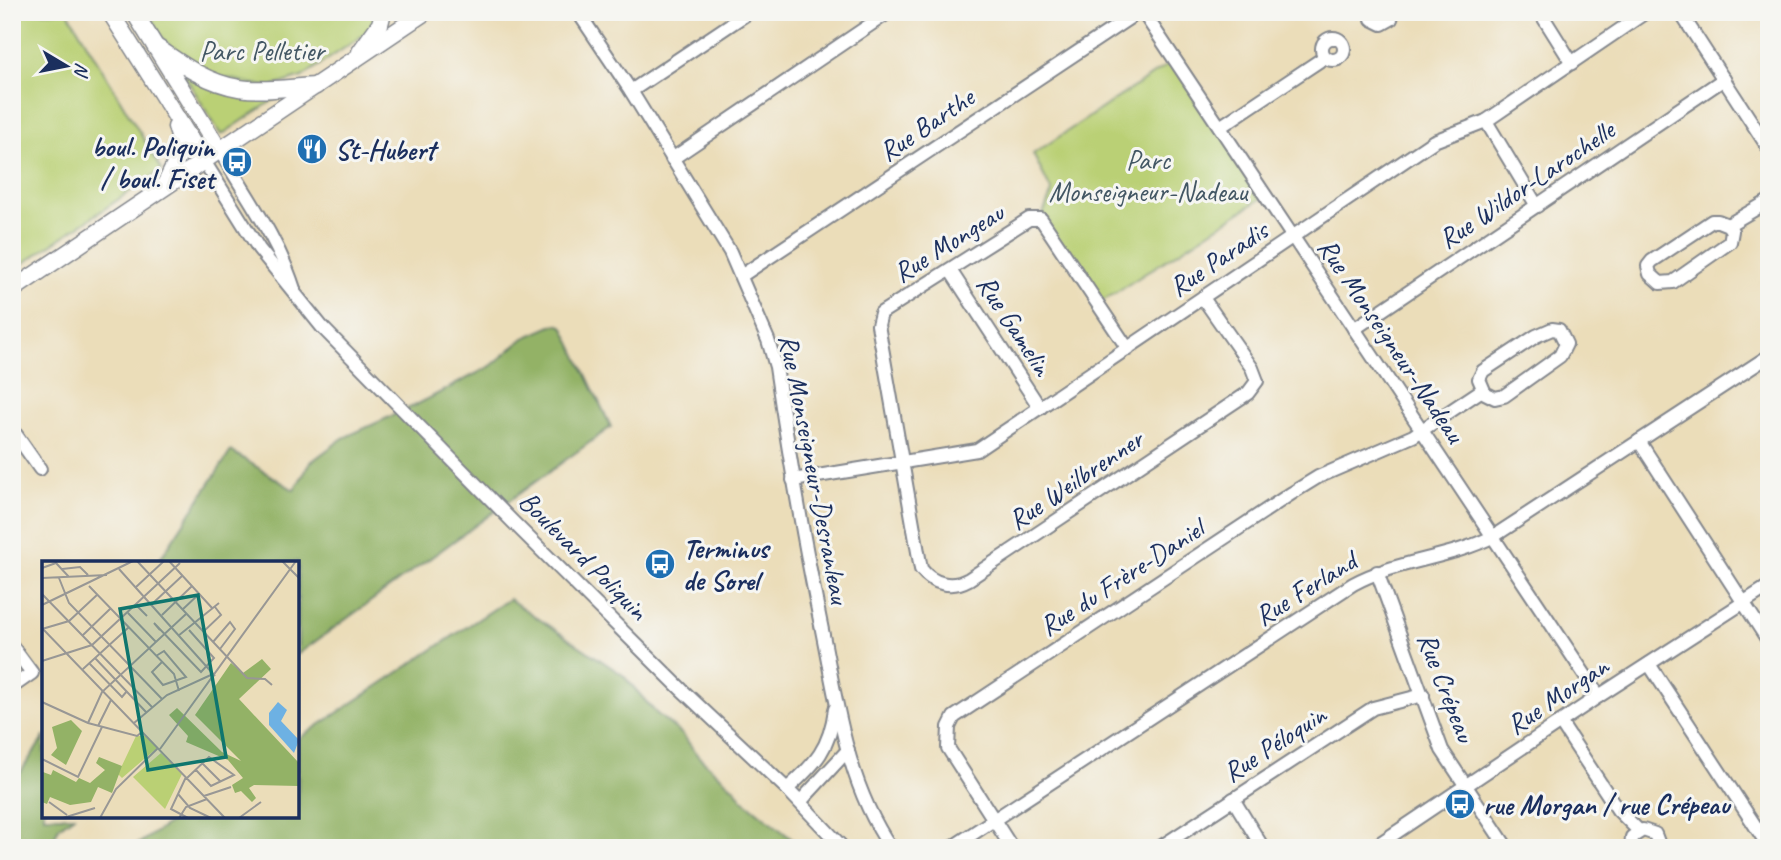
<svg xmlns="http://www.w3.org/2000/svg" width="1781" height="860" font-family="Caveat,sans-serif">
<style>
.green{fill:#bad074;stroke:#6a8069;stroke-width:2}
.forest{fill:#93b266;stroke:#577062;stroke-width:2}
.lines{fill:none;stroke-linecap:round;stroke-linejoin:round}
.minor-casing{stroke:#83868c;stroke-width:16}
.major-casing{stroke:#83868c;stroke-width:19}
.minor{stroke:#fff;stroke-width:12}
.major{stroke:#fff;stroke-width:16}
.labels{text-anchor:middle;stroke-width:6;stroke-linejoin:round;paint-order:stroke}
.park-label{font-size:28px;fill:#435764;stroke:#f6f6f2}
.street-label{font-size:28px;fill:#1b2f5e;stroke:#f6f6f2}
.poi-label{font-size:28px;font-weight:bold;fill:#1b2f5e;stroke:#f6f6f2;text-anchor:start}
.inset-road{fill:none;stroke:#989795;stroke-width:2}
.view{fill:#0f766e;fill-opacity:0.15;stroke:#0f766e;stroke-width:3.5}
.inset-edge{fill:none;stroke:#1b2f5e;stroke-width:3.5}
</style>
<rect width="100%" height="100%" fill="#f6f6f2"/>
<filter id="ink" filterUnits="userSpaceOnUse"><feTurbulence type="fractalNoise" baseFrequency=".0143" numOctaves="2"/><feDisplacementMap in="SourceGraphic" scale="14" xChannelSelector="R" yChannelSelector="G"/><feConvolveMatrix kernelMatrix="1 2 1 2 8 2 1 2 1" color-interpolation-filters="sRGB"/></filter>
<filter id="wash" filterUnits="userSpaceOnUse"><feTurbulence type="fractalNoise" baseFrequency=".00686" numOctaves="4" result="noise"/><feDisplacementMap in="SourceGraphic" scale="28" xChannelSelector="R" yChannelSelector="G"/><feGaussianBlur stdDeviation="1.57" result="paint"/><feColorMatrix in="noise" values="0 0 0 0 0 0 0 0 0 0 0 0 0 0 0 0 0 1.4 0 .05"/><feComposite in="paint" operator="in"/></filter>
<g filter="url(#wash)">
<rect width="100%" height="100%" fill="#ebddb9"/>
<g class="green">
<path d="M12,12H68L162,170L12,271Z"/>
<path d="M148,12H377L375,27L302,77L271,87L238,86L184,61L163,39Z"/>
<path d="M1175,60L1265,196L1098,304L1041,219L1052,192L1033,154Z"/>
<path d="M180,68L287,91L221,135Z"/>
</g>
<g class="forest">
<path d="M556,324L563,326L611,427L298,654V562H158L231,451L294,490L311,462L343,438L418,404L491,366L524,338Z"/>
<path d="M509,599L623,675L656,713L683,735L698,756L735,789L742,799L803,848H132L180,816H298V739Z"/>
<path d="M44,737V816H74L59,827L50,848H12V785Z"/>
</g>
</g>
<g filter="url(#ink)">
<g class="lines">
<g class="minor-casing">
<g id="minor">
<path d="M578,12L631,91L730,252L768,340L776,367C789,455 804,543 822,630C837,704 847,784 891,848"/>
<path d="M1143,12L1599,696"/>
<path d="M1371,12L1372,19L1382,24L1391,19L1393,12"/>
<path d="M1540,12L1572,63"/>
<path d="M1680,12L1769,149"/>
<circle cx="1333" cy="49" r="11"/>
<path d="M631,91L749,12"/>
<path d="M1486,121L1537,206"/>
<path d="M1220,127L1325,57"/>
<path d="M220,151C247,197 278,239 294,289"/>
<path d="M672,159L889,12"/>
<path d="M204,161L259,249L322,327L512,521L682,690L787,789L843,848"/>
<path d="M1712,221H1718L1728,225L1732,231L1730,242L1673,282L1660,283L1650,274L1648,266L1652,261Z"/>
<path d="M1728,225L1769,201"/>
<path d="M950,270L1040,408"/>
<path d="M741,276L1138,12"/>
<path d="M1354,329L1724,79"/>
<path d="M1552,329L1559,330L1566,344L1560,356L1504,396L1495,398L1485,393L1479,379L1483,371L1536,336Z"/>
<path d="M1128,349L1041,219H1029L881,313L878,325L921,569C933,584 951,589 969,579L1248,393L1257,381L1252,368L1203,298"/>
<path d="M12,429L40,469"/>
<path d="M1639,441L1769,642"/>
<path d="M793,480L977,450L1434,141L1486,121L1646,12"/>
<path d="M1377,572L1442,750L1507,848"/>
<path d="M12,646L32,673L12,687"/>
<path d="M1649,664L1769,847"/>
<path d="M1560,722L1618,810L1639,831"/>
<path d="M787,789C816,763 830,748 835,709"/>
<path d="M1233,799L1263,848"/>
<path d="M800,802L848,750"/>
<path d="M951,848L1353,584C1397,560 1450,559 1494,536L1769,356"/>
<path d="M1012,848L948,748L949,727L954,717L1292,493L1318,477L1413,436L1482,390"/>
<path d="M1159,848L1373,708L1423,695"/>
<path d="M1373,848L1599,696L1769,586"/>
<path d="M1631,848L1632,837L1643,830L1655,834L1658,842L1657,848"/>
</g>
</g>
<g class="major-casing">
<g id="major">
<path d="M110,12L204,161"/>
<path d="M134,12L220,151"/>
<path d="M155,46C181,64 207,83 239,88C264,92 291,87 316,86"/>
<path d="M360,52L380,24L383,12"/>
<path d="M165,184C176,164 185,149 176,127"/>
<path d="M12,290L425,12"/>
</g>
</g>
<use href="#minor" class="minor"/>
<use href="#major" class="major"/>
</g>
</g>
<defs>
<g id="restaurant-disc" transform="scale(1.575)"><circle r="9.5" fill="#1f6fb2" stroke="#f6f6f2"/><path d="M-5-6h1v4h1v-4h1v4h1v-4h1v5L-1.5 .5V6h-2V.5L-5-1ZM5-6V6H3V1.5H1.5Q1.5-4 5-6Z" fill="#fff"/></g>
<g id="bus-disc" transform="scale(1.575)"><circle r="9.5" fill="#1f6fb2" stroke="#f6f6f2"/><path d="M-5-6H5V4H4V6H2V4H-2V6H-4V4H-5ZM-3.5-4V0h7V-4ZM-3.5 1.2v1.5H-2V1.2ZM2 1.2v1.5H3.5V1.2Z" fill="#fff"/></g>
</defs>
<g fill-rule="evenodd">
<use href="#restaurant-disc" x="312" y="149"/>
<use href="#bus-disc" x="237" y="162"/>
<use href="#bus-disc" x="660" y="564"/>
<use href="#bus-disc" x="1460" y="804"/>
</g>
<g class="labels">
<g class="park-label">
<text x="262" y="60">Parc Pelletier</text>
<text x="1148" y="169">Parc<tspan x="1148" dy="32">Monseigneur-Nadeau</tspan></text>
</g>
<g class="street-label">
<text transform="translate(926 124) rotate(-34)" y="10">Rue Barthe</text>
<text transform="translate(1526 184) rotate(-34)" y="10">Rue Wildor-Larochelle</text>
<text transform="translate(948 242) rotate(-32)" y="10">Rue Mongeau</text>
<text transform="translate(1218 258) rotate(-34)" y="10">Rue Paradis</text>
<text transform="translate(1015 325) rotate(57)" y="10">Rue Gamelin</text>
<text transform="translate(1392 340) rotate(56)" y="10">Rue Monseigneur-Nadeau</text>
<text transform="translate(815 469) rotate(79)" y="10">Rue Monseigneur-Desranleau</text>
<text transform="translate(1075 479) rotate(-34)" y="10">Rue Weilbrenner</text>
<text transform="translate(584 555) rotate(45)" y="10">Boulevard Poliquin</text>
<text transform="translate(1121 577) rotate(-33)" y="10">Rue du Frère-Daniel</text>
<text transform="translate(1305 588) rotate(-32)" y="10">Rue Ferland</text>
<text transform="translate(1447 687) rotate(69)" y="10">Rue Crépeau</text>
<text transform="translate(1557 695) rotate(-34)" y="10">Rue Morgan</text>
<text transform="translate(1274 743) rotate(-33)" y="10">Rue Péloquin</text>
</g>
<g class="poi-label">
<text x="214" y="156" text-anchor="end">boul. Poliquin<tspan x="214" dy="32">/ boul. Fiset</tspan></text>
<text x="335" y="159">St-Hubert</text>
<text x="683" y="558">Terminus<tspan x="683" dy="32">de Sorel</tspan></text>
<text x="1483" y="814">rue Morgan / rue Crépeau</text>
</g>
</g>
<g transform="translate(42 561)">
<rect width="257" height="257" fill="#ebddb9"/>
<path d="M94,175H103L115,187L80,217L76,213ZM119,192L140,213L123,248L91,216Z" fill="#bad074"/>
<path d="M220,98L229,108L197,138L257,202V225L212,224L207,227L214,237L210,241L199,230L193,232L190,224L201,217L186,199L144,181L146,175L127,154L135,147L180,191L199,200L153,154L189,102L201,112ZM29,159L40,170L24,204L9,194L15,187L10,166ZM57,196L80,205L70,232L56,226L49,241L28,244L8,236L5,243L0,241L1,211L9,214L11,209L34,221L37,217L48,222L63,209L54,202Z" fill="#93b266"/>
<path d="M236,141L245,149L239,160L257,179L252,192L227,164V152Z" fill="#6db1e3"/>
<path class="inset-road" d="M95,0L205,117L223,118L230,124M127,0L171,48M240,0L258,18M0,7L14,2L27,16M20,8L38,6L46,14M77,8L173,115M0,17L65,14M17,17L27,42L120,138M47,25L132,113L137,130M94,26L122,0M0,33L110,146M110,43L140,15M0,44L91,0M94,44L105,55L99,49M140,49L157,33M86,52L114,81M120,54L150,25M0,67L183,257M0,68L27,60L56,33M118,69L112,62L159,111L172,97L147,69M161,71L179,54L173,46M41,74L69,47M136,75L177,42M171,81L188,61L193,68L178,88M114,95L122,90L144,116L121,124L110,111L120,101M53,97L104,151M0,100L50,84L138,2M47,102L80,136L85,130M41,108L87,66M0,141L46,162L95,175L100,171M46,162L60,131L144,53M92,162L125,134L171,113M56,165L69,139M118,188L254,0M0,198L36,216L60,166M160,202L179,221M144,216L129,248L146,257M145,217L167,196L192,214L169,225L154,209M136,233L148,247L169,257M162,235L189,226M7,241L25,254M21,257L53,247M58,257L74,228L116,187M137,257L144,246L165,238M197,257L219,241"/>
<path class="view" d="M156,34L184,196L106,209L78,48Z"/>
<rect width="257" height="257" class="inset-edge"/>
</g>
<rect width="1781" height="860" fill="none" stroke="#f6f6f2" stroke-width="42"/>
<g transform="translate(66 66) rotate(100)" stroke="#f6f6f2" stroke-width="5" paint-order="stroke">
<path d="M0-5L12 26L0 18L-12 26Z" fill="#1b2f5e"/>
<text y="-10" font-size="19" font-weight="bold" text-anchor="middle" fill="#1b2f5e">N</text>
</g>
</svg>
